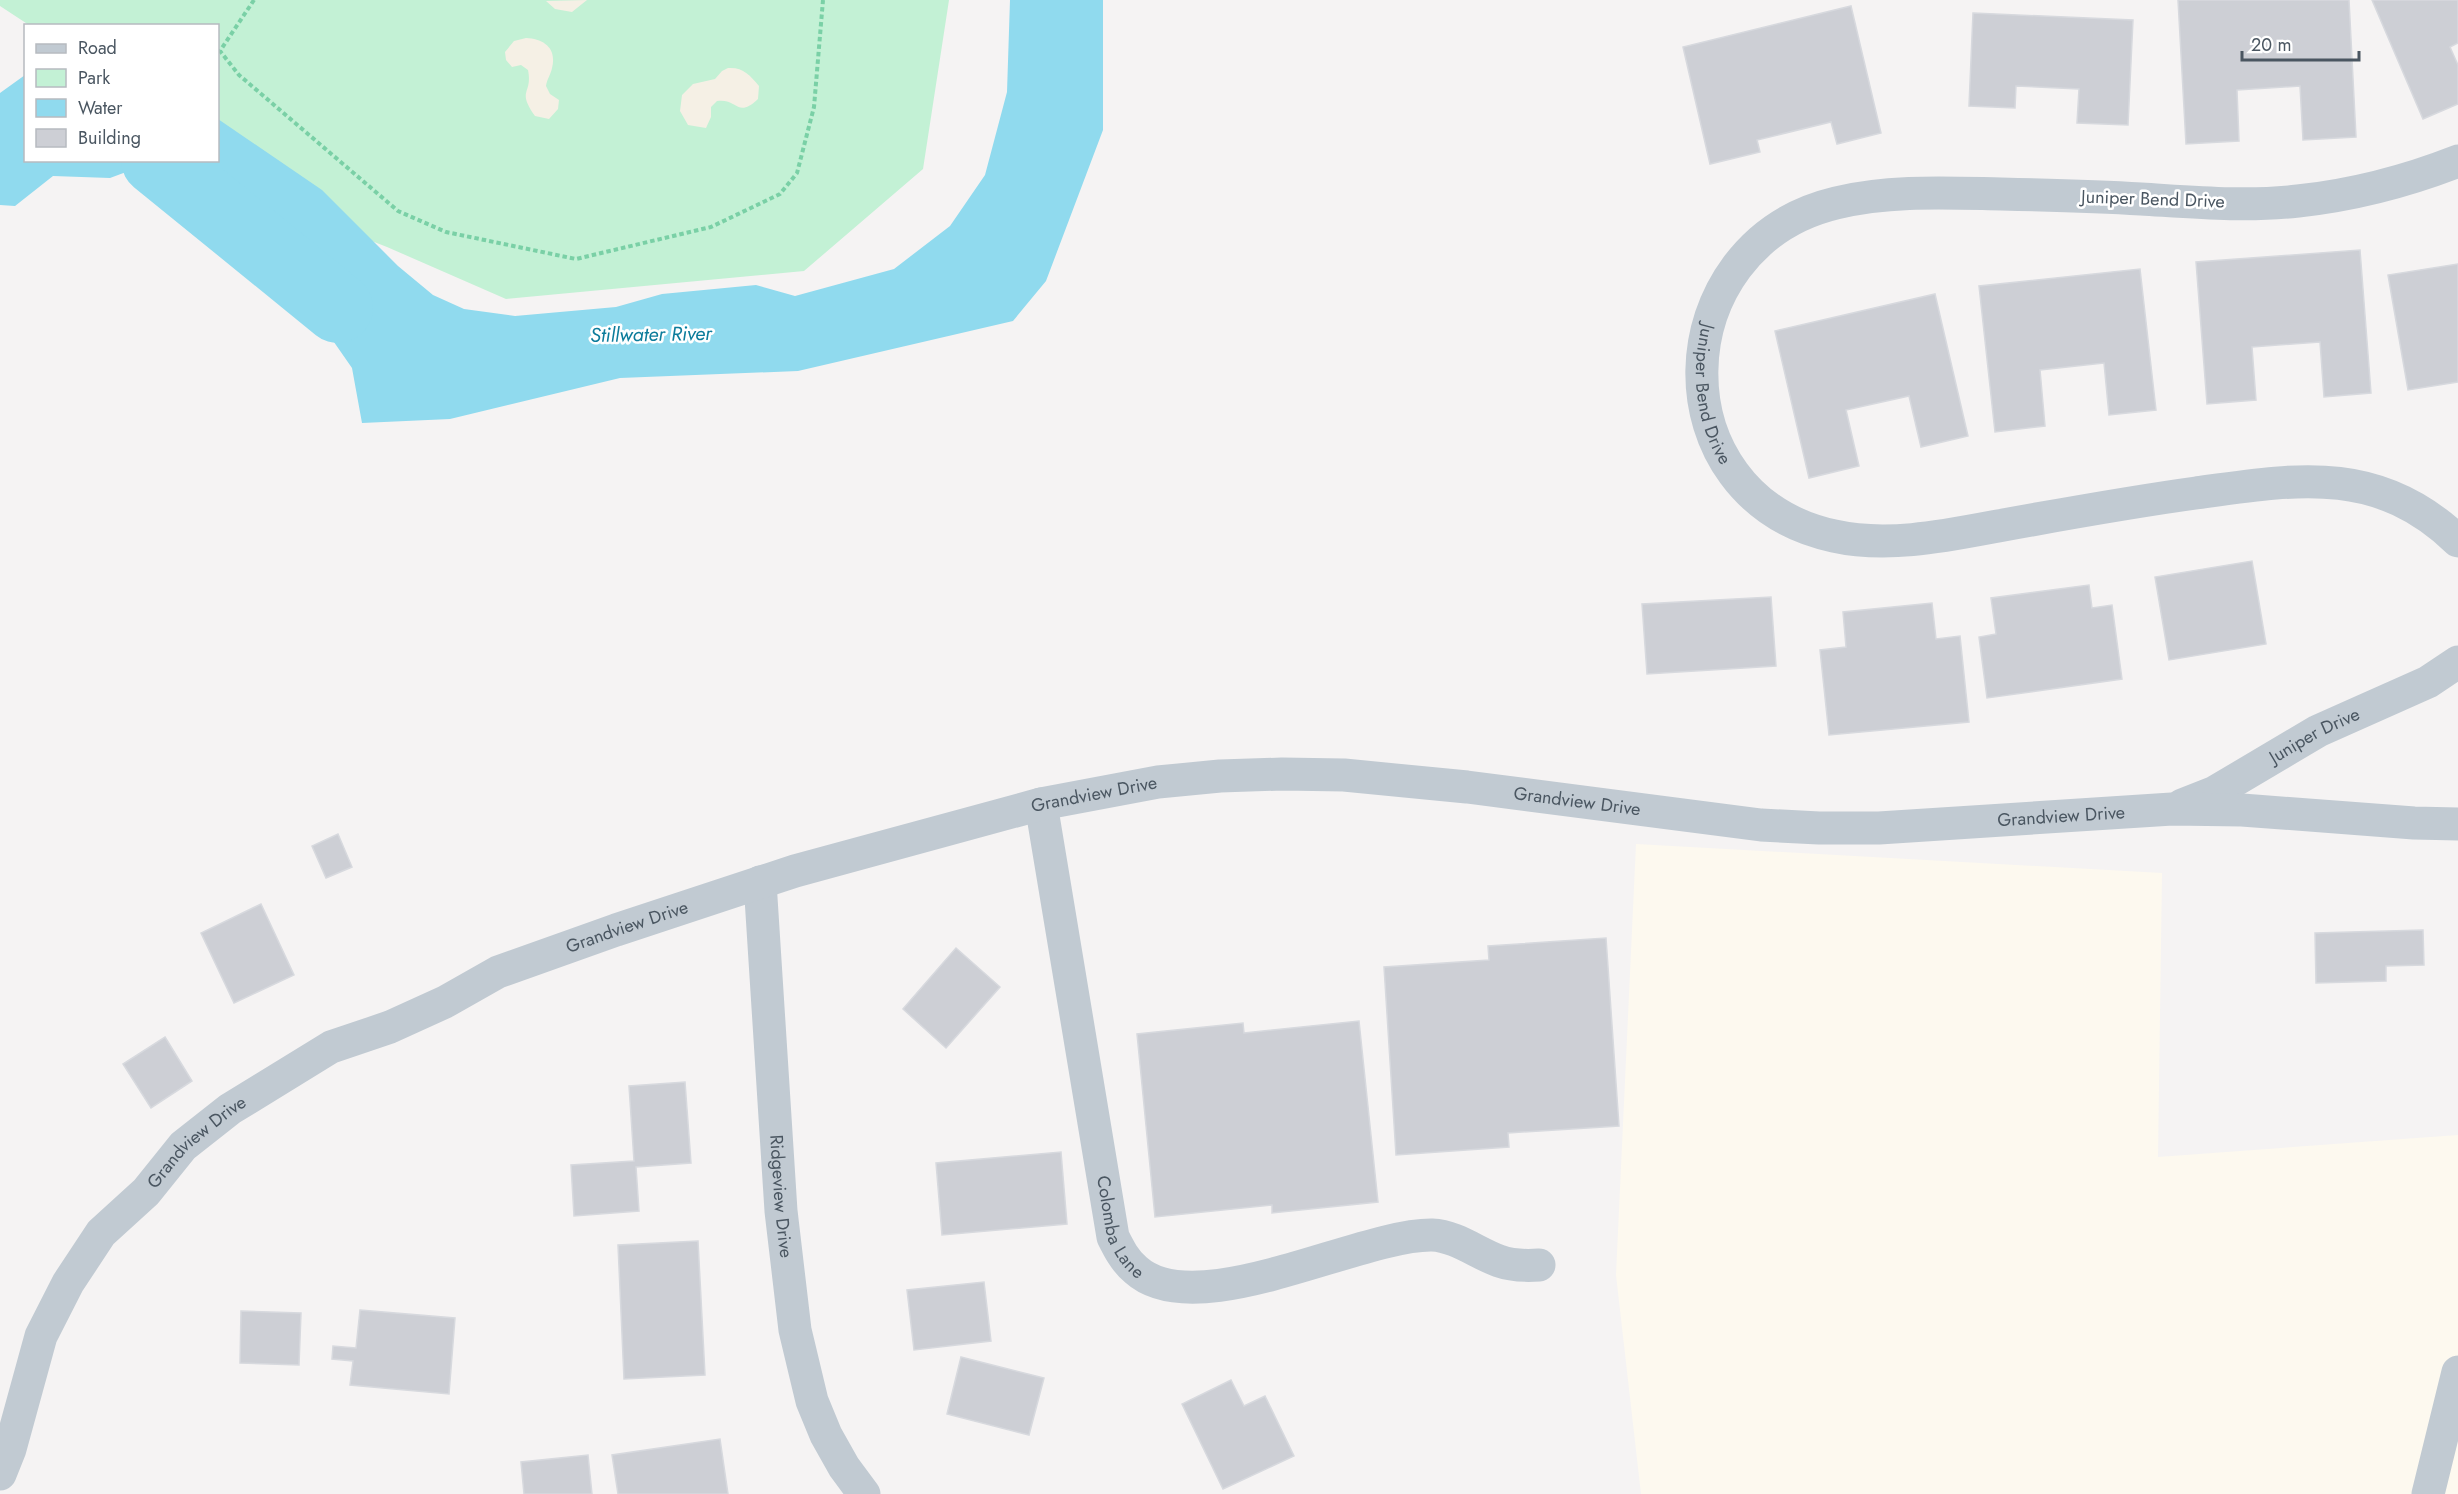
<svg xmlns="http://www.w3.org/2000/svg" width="2458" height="1494" font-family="Jost,sans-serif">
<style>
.commercial{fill:#fdf9ef}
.green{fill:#c3f1d5}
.sand{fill:#f5f0e5}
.water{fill:#90daee}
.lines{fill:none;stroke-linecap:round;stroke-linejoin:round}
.river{stroke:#90daee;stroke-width:70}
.building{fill:#cdcfd5;stroke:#d7d9de;stroke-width:1.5}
.path{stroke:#7ad0a6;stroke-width:4;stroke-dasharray:4.5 3;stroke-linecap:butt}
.minor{stroke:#c1cad2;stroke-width:33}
.labels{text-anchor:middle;stroke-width:5;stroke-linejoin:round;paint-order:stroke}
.street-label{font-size:18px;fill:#4a5661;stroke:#fff}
.water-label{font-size:20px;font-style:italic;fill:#0c7c9b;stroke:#fff}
</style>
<rect width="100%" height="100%" fill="#f5f3f3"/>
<path class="commercial" d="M1636,844L2162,873L2158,1157L2458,1135V1494H1641L1616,1275Z"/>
<path class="green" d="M0,0H949L923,169L804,271L506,299L387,247L300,213L218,156V26L29,25L0,6Z"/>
<g class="sand">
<path d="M587,0L572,12L555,9L546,1Z"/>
<path d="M526,38C544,39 557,48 552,68C551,74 547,79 546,86L550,94L559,100L558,109L549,119L535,116C516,89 533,95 528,70L521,65L512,67L506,60L505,52L514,41Z"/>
<path d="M728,68C743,67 750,75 759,86L758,99C737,119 738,98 717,101L711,107V117L706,128L688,125L680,111L682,95L693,84L715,79L722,71Z"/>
</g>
<path class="water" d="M1010,0H1103V130L1046,281L1013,321L798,371L620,378L450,419L362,423L352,368L304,299L209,180L145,165L110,178L53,176L15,206L0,205V93L25,75L26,160H218V119L322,190L398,266L433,295L464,309L515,316L616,307L662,294L756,285L795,296L894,269L950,226L985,175L1007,92Z"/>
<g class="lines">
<path class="river" d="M156,160L338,308"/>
</g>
<g class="building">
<path d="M2178,0H2349L2356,137L2303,140L2300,86L2237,90L2239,141L2186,144Z"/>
<path d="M2372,0H2458V43L2450,47L2458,65V104L2423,119Z"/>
<path d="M1851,6L1881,133L1837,144L1831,122L1757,140L1760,152L1710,164L1683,47Z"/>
<path d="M1973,13L2133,20L2128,125L2077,123L2079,89L2016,86L2015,108L1969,106Z"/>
<path d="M2360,250L2371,393L2324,397L2320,342L2252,347L2256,400L2207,404L2196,262Z"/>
<path d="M2458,264V382L2408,390L2388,275Z"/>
<path d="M2140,269L2156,410L2109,415L2104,363L2040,370L2045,426L1995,432L1979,286Z"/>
<path d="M1935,294L1968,436L1921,447L1909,396L1846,410L1859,466L1809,478L1775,331Z"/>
<path d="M2252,561L2266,644L2169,660L2155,577Z"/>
<path d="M2089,585L2092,608L2112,605L2122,679L1987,698L1979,637L1996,634L1991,598Z"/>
<path d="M1771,597L1776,666L1647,674L1642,604Z"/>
<path d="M1932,603L1936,639L1960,636L1969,722L1829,735L1820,650L1846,647L1843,612Z"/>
<path d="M338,834L352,867L326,878L312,846Z"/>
<path d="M261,904L294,975L234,1003L201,933Z"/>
<path d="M2423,930L2424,965L2386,966V981L2316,983L2315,933Z"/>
<path d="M1606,938L1619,1126L1508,1133L1509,1147L1396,1155L1384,967L1489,960L1488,946Z"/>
<path d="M956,948L1000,987L946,1048L903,1009Z"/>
<path d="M1359,1021L1378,1202L1272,1213V1205L1155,1217L1137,1034L1243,1023L1244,1033Z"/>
<path d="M165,1037L192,1081L151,1108L123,1064Z"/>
<path d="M685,1082L691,1163L636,1167L639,1211L574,1216L571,1165L634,1161L629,1086Z"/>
<path d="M1061,1152L1067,1224L942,1235L936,1163Z"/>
<path d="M698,1241L705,1375L624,1379L618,1245Z"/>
<path d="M984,1282L991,1341L914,1350L907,1290Z"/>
<path d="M360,1310L455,1318L449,1394L350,1385L353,1361L332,1359L333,1346L356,1348Z"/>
<path d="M241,1311L301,1313L299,1365L240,1363Z"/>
<path d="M961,1357L1044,1378L1029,1435L947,1414Z"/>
<path d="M1231,1380L1244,1406L1265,1396L1294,1456L1223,1489L1182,1404Z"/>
<path d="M720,1439L728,1494H618L612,1455Z"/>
<path d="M588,1455L592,1494H524L521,1462Z"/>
</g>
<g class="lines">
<path class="path" d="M254,0L220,51L239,75L398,211L446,232L576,259L711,227L780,194L797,173L814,107L823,0"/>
<g class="minor">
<path id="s1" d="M2458,161C2407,181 2353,195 2298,201C2246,207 2192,202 2141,199C2094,196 2048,195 2001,194C1946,193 1890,190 1836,203C1661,245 1654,497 1834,536C1887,548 1945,536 1998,526C2064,514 2130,502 2196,493C2296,479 2378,464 2458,541"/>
<path id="s2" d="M1041,804L1113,1237C1119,1249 1125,1261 1136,1270C1196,1324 1360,1234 1432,1235C1456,1236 1477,1253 1499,1261C1513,1266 1525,1266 1539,1265"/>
<path id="s3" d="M2182,805L2215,792L2318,731L2428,682L2458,662"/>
<path id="s4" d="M760,882L781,1211L795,1330L812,1401L826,1435L844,1467L864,1494"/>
<path id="s5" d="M0,1474L10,1449L41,1336L68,1283L101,1233L146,1192L183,1146L230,1109L331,1047L390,1027L445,1002L498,972L616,930L795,871L1041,804L1158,782L1220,776L1282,774L1344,775L1467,787L1761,825L1819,828H1879L2172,809L2242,810L2414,823L2458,824"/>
<path d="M2428,1494L2458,1372"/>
</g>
</g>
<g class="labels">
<g class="street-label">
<text transform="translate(2153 199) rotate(2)" y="6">Juniper Bend Drive</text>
<text dy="6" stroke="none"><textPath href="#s1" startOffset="885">Juniper Bend Drive</textPath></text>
<text dy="6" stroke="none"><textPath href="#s3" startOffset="150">Juniper Drive</textPath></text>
<text dy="6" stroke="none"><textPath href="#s5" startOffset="1368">Grandview Drive</textPath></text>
<text dy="6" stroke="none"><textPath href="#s5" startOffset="1854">Grandview Drive</textPath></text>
<text dy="6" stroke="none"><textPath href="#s5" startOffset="2340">Grandview Drive</textPath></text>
<text dy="6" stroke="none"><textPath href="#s5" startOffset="882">Grandview Drive</textPath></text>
<text dy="6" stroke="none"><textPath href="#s5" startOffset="396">Grandview Drive</textPath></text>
<text dy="6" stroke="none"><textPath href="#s4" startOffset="315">Ridgeview Drive</textPath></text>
<text dy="6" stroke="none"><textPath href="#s2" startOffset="432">Colomba Lane</textPath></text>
</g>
<g class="water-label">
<text transform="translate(651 334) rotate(-1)" y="7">Stillwater River</text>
</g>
</g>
<rect x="24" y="24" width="195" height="138" fill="#ffffff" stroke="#b7bbc0" stroke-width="1.5"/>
<rect x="36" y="44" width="30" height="9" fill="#c1cad2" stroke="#b7bbc0" stroke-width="1.5"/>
<text x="78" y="54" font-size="18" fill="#4a5661">Road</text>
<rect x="36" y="69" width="30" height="18" fill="#c3f1d5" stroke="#b7bbc0" stroke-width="1.5"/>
<text x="78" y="84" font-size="18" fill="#4a5661">Park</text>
<rect x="36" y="99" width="30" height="18" fill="#90daee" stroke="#b7bbc0" stroke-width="1.5"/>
<text x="78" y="114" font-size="18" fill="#4a5661">Water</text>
<rect x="36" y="129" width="30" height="18" fill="#cdcfd5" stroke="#b7bbc0" stroke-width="1.5"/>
<text x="78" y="144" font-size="18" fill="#4a5661">Building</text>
<path d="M2242 51v9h117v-9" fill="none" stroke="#4a5661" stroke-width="3"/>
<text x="2251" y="51" font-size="18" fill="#4a5661" stroke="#ffffff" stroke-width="4.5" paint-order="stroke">20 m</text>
</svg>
